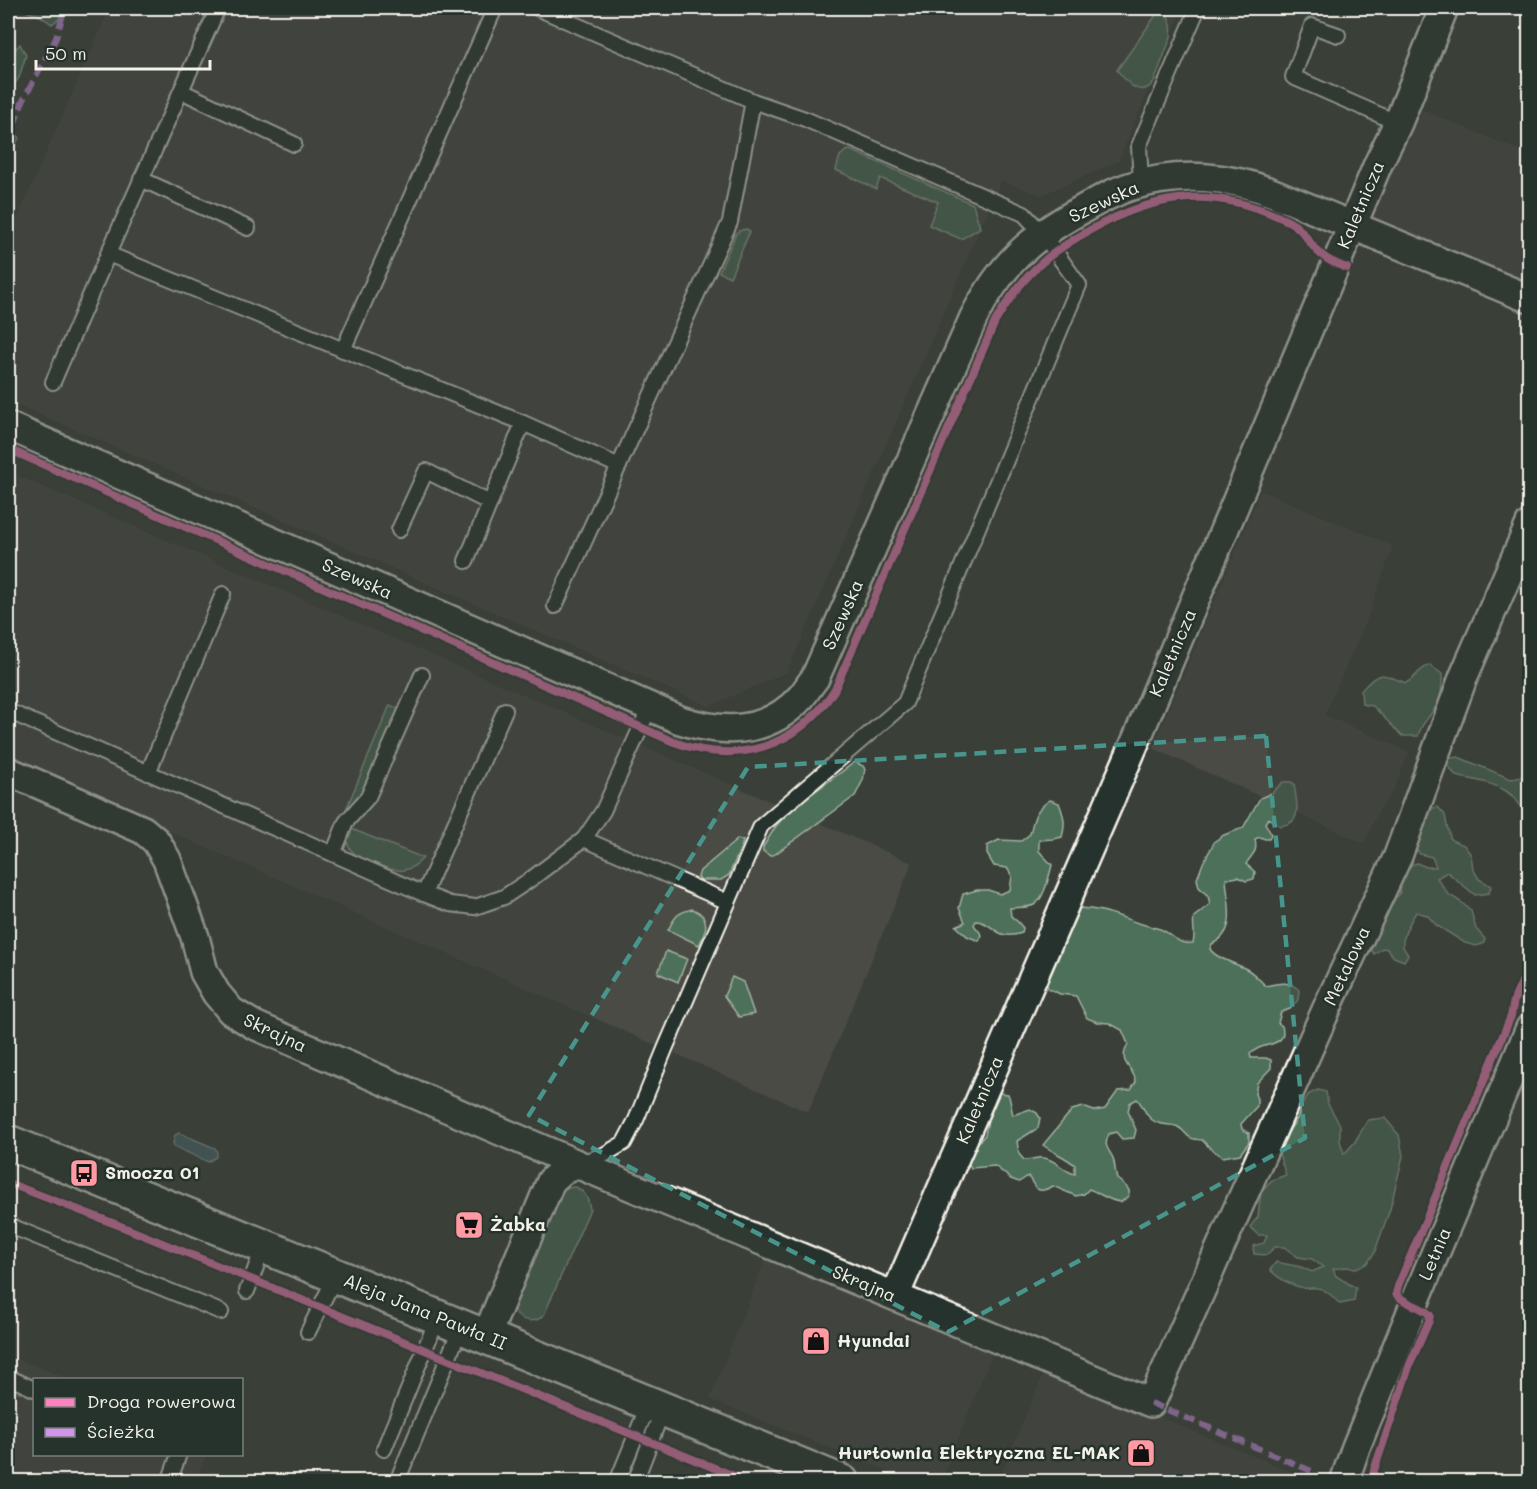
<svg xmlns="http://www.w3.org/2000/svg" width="1537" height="1489" font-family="Mali,sans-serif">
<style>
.built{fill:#4b4c44}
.green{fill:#4e705a;stroke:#a1b0a1;stroke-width:1.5}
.water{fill:#48696f;stroke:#8d9f9f;stroke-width:1.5}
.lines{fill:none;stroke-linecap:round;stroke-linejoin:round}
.service-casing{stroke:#f4f1e8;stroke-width:18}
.minor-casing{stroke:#f4f1e8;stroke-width:32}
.secondary-casing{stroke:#f4f1e8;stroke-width:38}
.service{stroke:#26332d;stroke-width:14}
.minor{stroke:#26332d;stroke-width:27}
.secondary{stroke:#26332d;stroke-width:33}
.quiet{stroke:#d193ec;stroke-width:6;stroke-dasharray:12 6;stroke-linecap:butt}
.cycleway-casing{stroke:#26332d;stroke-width:11}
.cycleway{stroke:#ff80c0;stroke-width:8}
.marked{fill:none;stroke:#48958c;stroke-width:4.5;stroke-dasharray:12 8;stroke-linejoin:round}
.labels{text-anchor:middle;stroke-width:5;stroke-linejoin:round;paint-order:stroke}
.street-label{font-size:18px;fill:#f4f1e8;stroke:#26332d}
.poi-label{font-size:18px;font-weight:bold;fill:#f4f1e8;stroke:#26332d;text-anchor:start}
</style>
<rect width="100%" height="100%" fill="#3a4039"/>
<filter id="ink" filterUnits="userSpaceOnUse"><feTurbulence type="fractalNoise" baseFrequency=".0167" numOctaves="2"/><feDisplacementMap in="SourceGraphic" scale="12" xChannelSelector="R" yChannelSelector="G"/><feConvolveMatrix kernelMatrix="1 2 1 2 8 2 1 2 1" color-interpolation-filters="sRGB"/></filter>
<g filter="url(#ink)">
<g class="built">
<path d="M110,8H1182L1118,161L1041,195L1001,180L787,672L709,706L8,400V240Z"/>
<path d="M1417,108L1529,155V282L1372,219Z"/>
<path d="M8,472L912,863L808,1112L8,760Z"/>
<path d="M1261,491L1393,546L1366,621L1324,715L1409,752L1393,791L1380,808L1364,843L1153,748Z"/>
<path d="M767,1256L994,1348L941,1481H913L710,1399Z"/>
<path d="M8,1356L69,1379L34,1380V1454L206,1455L195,1481H8Z"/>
<path d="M1045,1370L1303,1477L1301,1482H998Z"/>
</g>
<g class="green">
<path d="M8,8H68L66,13L52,24L40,16L20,9L8,17Z"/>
<path d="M1159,11L1165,12C1171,20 1173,27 1171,37L1154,82C1140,100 1126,81 1117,70Z"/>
<path d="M20,44L26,55L19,78L8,92V57Z"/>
<path d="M8,124H12L19,138L8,158Z"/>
<path d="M850,150L973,204L980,228L961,239L929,225L938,202L880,178L876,189L836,170L840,156L846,151Z"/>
<path d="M746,229L750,231L730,277L719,272L736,234L739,231Z"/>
<path d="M1430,665L1442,674C1442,688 1442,699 1433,711C1426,722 1422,722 1418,736H1402L1373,706L1362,704L1361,691C1379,669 1382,674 1406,683C1417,677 1417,670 1430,665Z"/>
<path d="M390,705L400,710L366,792L342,819Z"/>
<path d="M1458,757L1511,779L1522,777L1529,765V820C1523,810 1517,798 1506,791C1492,782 1472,780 1456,776L1447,764V759Z"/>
<path d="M855,762L863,766L865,769L863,780L855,796L775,854L770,856L763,851V847L776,826L790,810Z"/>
<path d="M1283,782H1291L1294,784C1295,795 1302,817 1290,823C1287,825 1283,825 1280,826L1268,818L1265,823L1271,834L1269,839H1265L1260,837L1255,839C1258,854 1252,853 1246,864L1255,872L1254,879L1246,881L1238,877L1226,879C1227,901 1239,932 1212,944L1210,949C1216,959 1238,964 1248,970C1255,974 1260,981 1266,986C1279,983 1289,980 1299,990L1298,1000L1290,1009L1281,1012L1278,1023L1282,1026C1287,1044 1271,1043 1259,1048C1256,1049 1253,1052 1250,1054L1251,1058H1266L1271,1060V1068L1257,1083L1255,1094L1257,1099V1106L1241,1124L1242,1129L1249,1133V1142L1240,1154L1223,1157L1211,1149L1202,1140C1184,1139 1190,1134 1178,1127C1170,1123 1160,1127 1151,1119C1145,1114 1143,1105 1137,1099L1130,1103L1128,1111L1136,1130L1134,1138L1122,1139L1116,1132L1109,1134C1103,1146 1108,1148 1113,1158C1115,1164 1115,1172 1117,1179C1128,1187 1136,1193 1121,1202C1108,1201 1100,1193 1089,1189L1084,1194L1076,1196L1053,1186C1037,1195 1036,1189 1028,1176L1019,1182L1011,1179L995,1166L971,1168L967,1161L975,1146L985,1135L992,1101L1000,1093L1008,1094C1011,1101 1011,1108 1013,1115L1030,1109L1037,1113L1040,1118L1038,1128L1017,1141L1019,1154L1024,1160C1030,1160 1038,1157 1044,1158C1055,1159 1063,1171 1075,1174V1165C1064,1156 1054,1153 1043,1145L1072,1110L1083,1107L1094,1111L1105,1109L1118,1091L1131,1090L1136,1082C1133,1065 1117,1065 1128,1044L1122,1030L1109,1023L1097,1022L1087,1018L1076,996L1060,994L1052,990H1049L1045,981L1070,917L1079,908C1104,909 1115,915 1138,923C1145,925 1153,927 1160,929C1173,934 1178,946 1193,943C1196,934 1192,926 1194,917L1210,904L1208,896L1199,887L1197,879L1203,863L1215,841L1224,835L1243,828L1260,798L1272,793Z"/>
<path d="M1050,800L1059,803C1064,816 1066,823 1062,837L1053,839L1039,840V851L1052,865C1049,876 1044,900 1034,905C1028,908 1017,907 1010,908L1011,916L1018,922L1023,928L1022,933C995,942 995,922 976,921L974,925L982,935L979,941L967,936L956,926L965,922L959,908L963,894L977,890H988L1000,894L1010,890L1012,876L1007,868L994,866L987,854V846L999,840L1021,841L1030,834C1034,817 1035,810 1050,800Z"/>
<path d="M1438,807L1445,815L1447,826L1451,840L1464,845L1471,855L1473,869L1479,879L1491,886L1489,893L1475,895L1447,872L1437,878L1448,894L1461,902L1471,911L1476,929L1485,939L1483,944L1476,946L1465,943L1436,925L1427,915L1416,912C1411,920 1402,936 1403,946C1404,949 1406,952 1408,955L1404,961L1394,957L1387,949L1383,948L1374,954L1368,944L1390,902L1399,895L1401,886L1399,880L1402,868L1417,863L1426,867H1436L1432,857L1420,854L1412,844L1428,809Z"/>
<path d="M349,828L423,858C417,864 412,869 403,870C392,872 357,859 351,850C345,843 347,835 349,828Z"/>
<path d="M738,839L743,841L742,845L729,875L721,880H700L698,877L700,871Z"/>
<path d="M693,909C712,918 706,931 699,945L668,930C675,917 677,912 693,909Z"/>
<path d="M666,951L687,959L678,982L658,973Z"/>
<path d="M732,977L743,982L754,1014L739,1017L724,996Z"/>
<path d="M1318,1090L1326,1092L1328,1104L1340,1125V1141L1344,1154L1354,1143L1368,1120L1385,1118L1399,1135L1403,1156L1390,1209L1374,1254L1366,1264L1356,1268L1344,1267L1333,1269L1336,1276L1356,1288L1354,1301L1340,1304C1334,1298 1326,1289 1317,1288C1313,1287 1308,1289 1303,1288C1291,1285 1278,1278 1270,1270L1276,1262L1301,1267L1312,1272L1323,1267L1312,1259L1298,1257L1284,1247H1275L1266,1255L1254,1254L1253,1246L1264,1243L1267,1235H1258L1250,1227L1258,1217L1261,1191L1272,1180L1286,1175L1277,1148L1297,1119L1303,1103L1309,1094Z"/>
<path d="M576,1187C586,1193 588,1198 590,1209L544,1315C535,1324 519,1322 514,1310C512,1307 513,1303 512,1299L557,1194L565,1188Z"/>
</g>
<path class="water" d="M179,1133L215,1148L217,1152L216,1157L208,1162L175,1147L173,1143L175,1135Z"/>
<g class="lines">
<g class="service-casing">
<g id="service">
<path d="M537,8L753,101L805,119L1024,214L1042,233L1079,285L905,703L761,826L665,1049L636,1120L624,1143L602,1156L579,1163"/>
<path d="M1338,35L1312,26L1293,77L1398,123"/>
<path d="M181,91L294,144"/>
<path d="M141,179L248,228"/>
<path d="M1141,183L1139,146L1198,8"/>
<path d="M108,254L523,423"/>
<path d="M343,350L495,8"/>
<path d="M53,382L108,254L218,8"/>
<path d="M399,530L426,471L490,503"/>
<path d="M466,561L523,423L619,466"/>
<path d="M555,606L730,222L753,101"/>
<path d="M8,711L424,894L450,904L475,907L504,897L531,879L584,839L603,811L650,707"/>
<path d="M148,773L223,594"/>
<path d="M584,839L728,902"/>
<path d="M333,854L346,822L368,797L422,675"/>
<path d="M424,894L505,710"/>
<path d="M8,1225L221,1312"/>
<path d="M247,1291L264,1246"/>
<path d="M308,1332L336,1275"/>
<path d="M8,1377L34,1389"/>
<path d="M384,1449L438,1317"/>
<path d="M400,1474L461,1327"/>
<path d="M169,1482L179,1454"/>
<path d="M617,1482L649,1403"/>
<path d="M635,1482L663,1409"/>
</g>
</g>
<g class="minor-casing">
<g id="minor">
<path d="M8,426L680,720C724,734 768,734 801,697C806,691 810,684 815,678L974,317C1002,263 1030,238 1083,209C1099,200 1115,191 1132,186C1180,171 1231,176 1276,194L1530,299"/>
<path d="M8,771L143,830L156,841L167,860L195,937L204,972L216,993L231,1011L254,1025L577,1164"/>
<path d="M895,1296L1137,738L1378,164L1398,123L1444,8"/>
<path d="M486,1337L551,1181L562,1171L577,1164L1151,1403L1331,999L1398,856L1463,678L1530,524"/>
<path d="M1344,1482L1356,1447L1429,1268L1530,1028"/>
</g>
</g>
<g class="secondary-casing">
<path id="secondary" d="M8,1142L842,1482"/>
</g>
<use href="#service" class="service"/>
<use href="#minor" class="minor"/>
<use href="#secondary" class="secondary"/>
<g class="quiet">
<path d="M8,142L22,103L56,38L65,8"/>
<path d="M1151,1403L1314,1472"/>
</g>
<g class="cycleway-casing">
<g id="cycleway">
<path d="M8,449L674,742C738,766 798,747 835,689L995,322C1022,276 1046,254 1092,229C1161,191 1217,187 1288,221C1306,230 1308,245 1323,256C1330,262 1339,265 1347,268"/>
<path d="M8,1183L118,1225L749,1482"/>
<path d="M1370,1482L1410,1364L1429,1321L1430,1315C1421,1305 1405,1305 1396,1294L1398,1286L1511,1016L1514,1000L1530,963"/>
</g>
</g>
<use href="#cycleway" class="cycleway"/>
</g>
</g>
<path d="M0 0H1537V1489H0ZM1266,736L1305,1138L948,1332L529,1115L748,767Z" fill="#3a4039" fill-opacity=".55" fill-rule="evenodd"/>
<path class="marked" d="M1266,736L1305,1138L948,1332L529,1115L748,767Z"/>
<defs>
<g id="bus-square" transform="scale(1.5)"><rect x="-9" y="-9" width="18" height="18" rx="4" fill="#ff9aa2" stroke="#26332d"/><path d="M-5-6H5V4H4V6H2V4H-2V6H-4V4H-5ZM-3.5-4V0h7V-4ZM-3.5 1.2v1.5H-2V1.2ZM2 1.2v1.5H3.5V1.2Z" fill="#111"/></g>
<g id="supermarket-square" transform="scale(1.5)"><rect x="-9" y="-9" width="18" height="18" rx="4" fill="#ff9aa2" stroke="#26332d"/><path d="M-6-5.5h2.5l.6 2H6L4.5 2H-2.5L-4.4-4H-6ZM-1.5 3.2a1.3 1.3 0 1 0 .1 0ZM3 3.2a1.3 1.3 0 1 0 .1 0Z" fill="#111"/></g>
<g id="shop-square" transform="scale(1.5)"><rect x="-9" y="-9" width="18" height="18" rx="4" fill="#ff9aa2" stroke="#26332d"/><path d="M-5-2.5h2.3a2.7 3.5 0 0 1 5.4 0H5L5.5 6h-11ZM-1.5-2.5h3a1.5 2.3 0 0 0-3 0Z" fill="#111"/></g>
</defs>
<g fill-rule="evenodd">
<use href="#bus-square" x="84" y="1173"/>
<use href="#supermarket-square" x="469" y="1225"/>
<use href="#shop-square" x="816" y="1341"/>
<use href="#shop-square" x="1141" y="1453"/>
</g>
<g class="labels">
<g class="street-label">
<text transform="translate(1104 202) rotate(-25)" y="6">Szewska</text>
<text transform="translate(1361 205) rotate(-67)" y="6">Kaletnicza</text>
<text transform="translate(357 579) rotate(24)" y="6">Szewska</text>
<text transform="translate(843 615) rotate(-66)" y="6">Szewska</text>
<text transform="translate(1173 653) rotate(-67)" y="6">Kaletnicza</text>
<text transform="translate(1347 966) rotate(-65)" y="6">Metalowa</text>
<text transform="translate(275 1033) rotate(25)" y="6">Skrajna</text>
<text transform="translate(980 1100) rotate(-67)" y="6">Kaletnicza</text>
<text transform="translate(1435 1254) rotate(-67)" y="6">Letnia</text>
<text transform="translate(864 1284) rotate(23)" y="6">Skrajna</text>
<text transform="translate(425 1312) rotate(22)" y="6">Aleja Jana Pawła II</text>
</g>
<g class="poi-label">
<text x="105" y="1179">Smocza 01</text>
<text x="490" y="1231">Żabka</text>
<text x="837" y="1347">Hyundai</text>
<text x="1120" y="1459" text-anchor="end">Hurtownia Elektryczna EL-MAK</text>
</g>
</g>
<rect width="1537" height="1489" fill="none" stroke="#26332d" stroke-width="30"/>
<rect x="15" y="15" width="1507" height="1459" fill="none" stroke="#f4f1e8" stroke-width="2" filter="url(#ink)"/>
<rect x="33" y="1378" width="210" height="78" fill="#26332d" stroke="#787f78" stroke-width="1.5"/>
<rect x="45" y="1398" width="30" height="9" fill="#ff80c0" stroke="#787f78" stroke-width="1.5"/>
<text x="87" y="1408" font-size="18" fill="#f4f1e8">Droga rowerowa</text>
<rect x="45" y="1428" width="30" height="9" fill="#d193ec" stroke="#787f78" stroke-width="1.5"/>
<text x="87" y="1438" font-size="18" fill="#f4f1e8">Ścieżka</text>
<path d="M36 60v9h174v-9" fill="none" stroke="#f4f1e8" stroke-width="3"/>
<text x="45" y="60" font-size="18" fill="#f4f1e8" stroke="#26332d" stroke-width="4.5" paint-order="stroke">50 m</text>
</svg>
